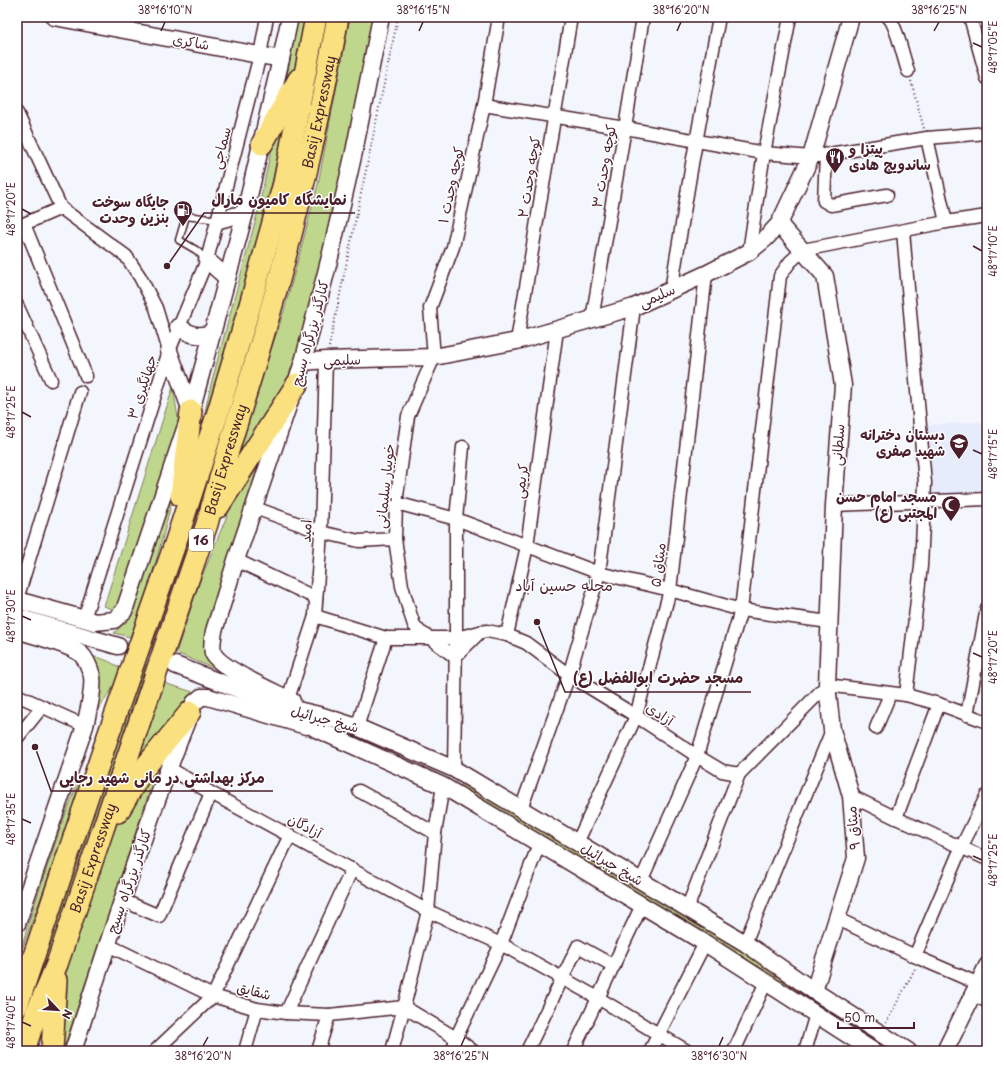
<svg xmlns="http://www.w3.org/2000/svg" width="1004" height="1068" font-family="'Playpen Sans','Playpen Sans Arabic',sans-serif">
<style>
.built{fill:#e7ecfd}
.green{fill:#bfd78d;stroke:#847b5c}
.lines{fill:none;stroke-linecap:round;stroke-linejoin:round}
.secondary-tunnel{stroke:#d2cbd4;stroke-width:16;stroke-dasharray:16 8;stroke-linecap:butt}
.lane-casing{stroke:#4a1f2b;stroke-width:9}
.street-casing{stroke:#4a1f2b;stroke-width:15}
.secondary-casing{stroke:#4a1f2b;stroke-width:19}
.highway-casing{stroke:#4a1f2b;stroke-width:24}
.path{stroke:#4a1f2b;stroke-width:2;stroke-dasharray:1 3;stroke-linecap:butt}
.lane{stroke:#fff;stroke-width:6}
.street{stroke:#fff;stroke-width:12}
.secondary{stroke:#fff;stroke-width:16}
.highway{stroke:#fbe080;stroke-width:21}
.ticks{fill:none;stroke:#4a1f2b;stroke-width:1.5}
.labels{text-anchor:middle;stroke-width:3;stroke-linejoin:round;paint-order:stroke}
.shield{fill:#fff;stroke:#80626b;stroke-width:1}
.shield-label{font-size:13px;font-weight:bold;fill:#4a1f2b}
.street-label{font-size:14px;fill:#4a1f2b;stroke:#fff}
.poi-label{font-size:14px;font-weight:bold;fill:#4a1f2b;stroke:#fff;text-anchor:end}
.neighbourhood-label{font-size:15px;fill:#4a1f2b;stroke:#fff}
.leader{fill:none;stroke:#4a1f2b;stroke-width:1.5}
.callout-dot{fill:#4a1f2b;stroke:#fff;stroke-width:1.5}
.callout-label{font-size:15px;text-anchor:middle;font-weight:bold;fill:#4a1f2b;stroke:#fff;stroke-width:3;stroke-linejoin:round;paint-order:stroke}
.neatline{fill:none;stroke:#4a1f2b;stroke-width:1.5}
.ticks-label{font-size:10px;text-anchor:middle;fill:#4a1f2b}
</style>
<rect width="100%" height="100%" fill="#f4f6fe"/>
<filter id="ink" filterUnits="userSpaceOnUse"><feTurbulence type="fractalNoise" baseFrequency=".025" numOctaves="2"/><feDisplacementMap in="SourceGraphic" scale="8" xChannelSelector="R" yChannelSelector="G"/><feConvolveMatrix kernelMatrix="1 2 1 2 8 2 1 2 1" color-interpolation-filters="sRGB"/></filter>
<g filter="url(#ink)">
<path class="built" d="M987,421V495L933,499L928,425Z"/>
<g class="green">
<path d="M298,17H306L266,213L197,448L211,384L258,211L287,76Z"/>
<path d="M324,17H330L283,237L219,447L17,1051V1037L43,955L98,793Z"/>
<path d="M350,17H374L356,122L302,336L283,395L234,469L259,384L284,311L302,245L318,184Z"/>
<path d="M173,387L180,430L117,611L104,606Z"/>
<path d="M265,457L205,641L218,670L176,653L200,581L229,511Z"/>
<path d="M180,466C167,524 152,582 130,637L114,633L130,618Z"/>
<path d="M88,656C100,657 110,661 120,668C116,686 106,699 95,713Z"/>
<path d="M164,683L193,692L131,784Z"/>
<path d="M92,758L17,963L28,924L61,826L76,787Z"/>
<path d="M160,759L63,1051H61L64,968L117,823L145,779Z"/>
<path d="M464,784L476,789L724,940L897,1051H885L810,1001L459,786Z"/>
</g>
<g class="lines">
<path class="secondary-tunnel" d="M118,646L172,664"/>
<g class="lane-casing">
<path id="lane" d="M207,260L196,250L179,240L186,216L219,220"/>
</g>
<g class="street-casing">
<g id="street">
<path d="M888,17C896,23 904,60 908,71"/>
<path d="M970,17L987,78"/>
<path d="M484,105L625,128L764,153L811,157L927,138L987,133"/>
<path d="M17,113L61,208L126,256L140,277L156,308L169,351L84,619"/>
<path d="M927,138L946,222"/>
<path d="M826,155L824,201L831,205L887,195"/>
<path d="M24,224L86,376"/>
<path d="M17,227L61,208"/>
<path d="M903,231L925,483L921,566L906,695"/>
<path d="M749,252L764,153L790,17"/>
<path d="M671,290L692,164L719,17"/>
<path d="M17,305L51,380"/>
<path d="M592,319L625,128L643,17"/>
<path d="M517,341L571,17"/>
<path d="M169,351L207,260L260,55L267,17"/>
<path d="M396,503L456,519L599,573L670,590L741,610L829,622"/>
<path d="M834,505L987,499"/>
<path d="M255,508L321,532L359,541L395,539"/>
<path d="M236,560L316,598"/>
<path d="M17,599L80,392"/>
<path d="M315,616L386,638H456L480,632L487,631L507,635L526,643L569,675L636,716L697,756L722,771L739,774L827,685L906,695L939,704L987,722"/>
<path d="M480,632L455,657L430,638L420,632L414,625L410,613L402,586L395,539L396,503L408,416L434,357L430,308L453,247L484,105L499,17"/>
<path d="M507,635L527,546L557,330"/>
<path d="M17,695L85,726"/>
<path d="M288,699L315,616L321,532L326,360"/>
<path d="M967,715L987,608"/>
<path d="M357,727L386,638"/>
<path d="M876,728L890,694"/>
<path d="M17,738L42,707"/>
<path d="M169,768L211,793L428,911L501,944L598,998L687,1051"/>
<path d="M454,769L456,638V519L463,447"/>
<path d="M359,791L435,833"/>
<path d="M851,796L896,818L987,859"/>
<path d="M521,809L569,675L599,573L634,307"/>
<path d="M896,818L939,704"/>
<path d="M577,843L636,716L670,590L706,274"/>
<path d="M641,881L697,756L741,610L780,276L790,262L803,250L946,222L987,216"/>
<path d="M122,900L159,916L211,793"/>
<path d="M687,909L739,774"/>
<path d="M838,919L921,959L979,984"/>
<path d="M745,943L832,730"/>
<path d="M108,945L213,996L257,1009L286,1013L329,1015L404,1007L456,1038L473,1051"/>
<path d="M915,956L961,848L987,795"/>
<path d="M973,995L987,1001"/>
<path d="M286,1013L352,869"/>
<path d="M155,1051L213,996L290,835"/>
<path d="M245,1051L257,1009"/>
<path d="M318,1051L329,1015"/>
<path d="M392,1051L404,1007L428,911L435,833L443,786"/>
<path d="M453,1051L456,1038L501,944L539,844"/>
<path d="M527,1051L578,946L614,966"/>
<path d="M573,1051L642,905"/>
<path d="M650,1051L705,943"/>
<path d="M734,1051L766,982"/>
<path d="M805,1051L816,1014"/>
</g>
</g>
<g class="secondary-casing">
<g id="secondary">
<path d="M54,17L281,59"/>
<path d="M219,220L245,213"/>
<path d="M779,224L825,276L843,385L834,505L827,685L832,730L851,796L856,858L814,991"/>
<path d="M207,260L227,278"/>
<path d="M178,327C190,334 199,339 212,332"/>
<path d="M169,351L191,411"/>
<path d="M303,362L326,360L434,357L517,341L634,307L706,274L749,252L765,239L779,224L811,157L851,17"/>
<path d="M17,600L95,622L114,620L124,611L191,411L245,213L281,59L290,17"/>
<path d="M17,617L118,646"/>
<path d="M17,630C34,636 69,644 81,654C87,660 90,669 92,676C94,692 88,711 85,726L17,924"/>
<path d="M175,665L285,707L323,716L357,727L454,769L745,943L814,991L908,1051"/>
<path d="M292,701C275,692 220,669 213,653C211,646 213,638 214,631L236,560L303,362L330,257L354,152L381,17"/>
<path d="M293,713L316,729L443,786L705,943L873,1051"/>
<path d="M73,1051C111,934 148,817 194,703L201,697H208L306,726"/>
<path d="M945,1051L987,966"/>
</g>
</g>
<g class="highway-casing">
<g id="highway">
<path d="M262,144L299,79"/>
<path d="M181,496L191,411"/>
<path d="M218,507L297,384"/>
<path d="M118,812L142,771L190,712"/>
<path d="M17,1006L108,736L176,541L218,412L250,305L284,183L316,17"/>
<path id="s1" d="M24,1051L36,1014L57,964L207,524C226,453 250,383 270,312C298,215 320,116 338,17"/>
<path d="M52,1051L56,980"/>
</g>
</g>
<g class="path">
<path d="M911,81L924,129"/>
<path d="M329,347L398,17"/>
<path d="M886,1023L915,969"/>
</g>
<use href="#lane" class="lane"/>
<use href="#street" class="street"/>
<use href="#secondary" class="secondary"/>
<use href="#highway" class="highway"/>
</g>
</g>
<path class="ticks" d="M161,31L165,22M419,31L423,22M677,31L681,22M934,31L939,22M973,43L982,47M22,209L31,214M973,246L982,251M22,412L31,417M973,450L982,454M22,616L31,620M973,653L982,657M22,819L31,823M973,856L982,860M22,1022L31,1026M203,1046L208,1037M461,1046L465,1037M719,1046L723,1037"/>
<defs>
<g id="restaurant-pin" transform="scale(1)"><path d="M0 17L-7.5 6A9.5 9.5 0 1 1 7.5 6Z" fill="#4a1f2b" stroke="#fff"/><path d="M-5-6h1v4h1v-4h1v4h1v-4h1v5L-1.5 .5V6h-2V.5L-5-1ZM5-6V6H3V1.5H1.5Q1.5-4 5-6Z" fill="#fff"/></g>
<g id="fuel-pin" transform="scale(1)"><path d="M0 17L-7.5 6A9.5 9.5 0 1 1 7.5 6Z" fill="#4a1f2b" stroke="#fff"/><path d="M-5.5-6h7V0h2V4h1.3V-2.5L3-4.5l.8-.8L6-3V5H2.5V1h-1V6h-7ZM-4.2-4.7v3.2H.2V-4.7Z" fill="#fff"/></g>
<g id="school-pin" transform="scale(1)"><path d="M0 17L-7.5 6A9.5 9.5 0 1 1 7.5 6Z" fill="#4a1f2b" stroke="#fff"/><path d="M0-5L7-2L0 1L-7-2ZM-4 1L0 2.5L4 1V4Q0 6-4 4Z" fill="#fff"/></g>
<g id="mosque-pin" transform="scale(1)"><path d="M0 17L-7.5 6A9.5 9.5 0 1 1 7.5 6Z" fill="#4a1f2b" stroke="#fff"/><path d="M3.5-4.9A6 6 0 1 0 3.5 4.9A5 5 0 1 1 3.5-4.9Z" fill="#fff"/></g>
</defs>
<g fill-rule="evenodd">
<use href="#restaurant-pin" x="835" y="157"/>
<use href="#fuel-pin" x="183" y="210"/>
<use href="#school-pin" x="959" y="443"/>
<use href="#mosque-pin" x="951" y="505"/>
</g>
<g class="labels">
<rect class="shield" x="189" y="529" width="24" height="22" rx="3"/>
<g class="shield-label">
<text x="201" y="545">16</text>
</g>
<g class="street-label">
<text transform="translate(191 42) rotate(10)" y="5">شاکری</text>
<text dy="5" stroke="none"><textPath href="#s1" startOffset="985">Basij Expressway</textPath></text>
<text transform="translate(221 148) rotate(-76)" y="5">سماجی</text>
<text transform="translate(604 166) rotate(-80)" y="5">کوچه وحدت ۳</text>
<text transform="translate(529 177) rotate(-81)" y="5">کوچه وحدت ۲</text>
<text transform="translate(451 185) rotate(-78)" y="5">کوچه وحدت ۱</text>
<text transform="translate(657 296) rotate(-24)" y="5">سلیمی</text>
<text transform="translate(310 333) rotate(-75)" y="5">کنارگذر بزرگراه بسیج</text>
<text transform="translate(342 360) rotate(-2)" y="5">سلیمی</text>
<text transform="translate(142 387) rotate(-72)" y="5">جهانگیری ۳</text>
<text transform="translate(838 445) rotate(-86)" y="5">سلطانی</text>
<text dy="5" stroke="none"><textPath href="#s1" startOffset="625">Basij Expressway</textPath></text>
<text transform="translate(521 481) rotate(-82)" y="5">کریمی</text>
<text transform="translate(385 486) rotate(-84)" y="5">خوبیار سلیمانی</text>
<text transform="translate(306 531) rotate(-87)" y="5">امید</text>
<text transform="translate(658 565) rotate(-83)" y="5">میثاق ۵</text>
<text transform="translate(660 714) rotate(33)" y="5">آزادی</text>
<text transform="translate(325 719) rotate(15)" y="5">شیخ جبرائیل</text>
<text transform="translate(305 826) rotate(28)" y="5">آزادگان</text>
<text transform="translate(853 828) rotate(-95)" y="5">میثاق ۹</text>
<text dy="5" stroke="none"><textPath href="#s1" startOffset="205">Basij Expressway</textPath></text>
<text transform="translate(612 864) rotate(31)" y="5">شیخ جبرائیل</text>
<text transform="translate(129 881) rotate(-71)" y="5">کنارگذر بزرگراه بسیج</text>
<text transform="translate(254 991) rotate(14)" y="5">شقایق</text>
</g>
<g class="poi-label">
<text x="849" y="154" text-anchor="start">پیتزا و<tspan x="849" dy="16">ساندویچ هادی</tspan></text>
<text x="169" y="207">جایگاه سوخت<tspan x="169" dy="16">بنزین وحدت</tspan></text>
<text x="945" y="440">دبستان دخترانه<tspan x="945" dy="16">شهید صفری</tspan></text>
<text x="937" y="502">مسجد امام حسن<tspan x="937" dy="16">المجتبی (ع)</tspan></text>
</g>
<g class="neighbourhood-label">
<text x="564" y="591">محله حسین آباد</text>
</g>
</g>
<path class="leader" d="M167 266L204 213H355M537 622L565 692H751M35 747L51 791H273"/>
<g class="callout-dot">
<circle cx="167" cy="266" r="4"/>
<circle cx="537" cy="622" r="4"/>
<circle cx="35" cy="747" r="4"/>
</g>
<g class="callout-label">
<text x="279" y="205">نمایشگاه کامیون مارال</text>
<text x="658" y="683">مسجد حضرت ابوالفضل (ع)</text>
<text x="162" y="783">مرکز بهداشتی در مانی شهید رجایی</text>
</g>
<rect width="1004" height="1068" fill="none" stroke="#fff" stroke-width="44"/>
<g transform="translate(58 1010) rotate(115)" stroke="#ffffff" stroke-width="3" paint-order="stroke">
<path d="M0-3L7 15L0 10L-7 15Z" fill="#4a1f2b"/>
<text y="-6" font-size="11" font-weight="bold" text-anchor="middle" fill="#4a1f2b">N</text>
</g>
<path d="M838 1022v6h76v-6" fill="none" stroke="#4a1f2b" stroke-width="2"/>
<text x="844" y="1022" font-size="12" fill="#4a1f2b" stroke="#ffffff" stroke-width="3" paint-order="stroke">50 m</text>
<rect x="22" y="22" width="960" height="1024" class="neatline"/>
<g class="ticks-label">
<text x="165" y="14">38°16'10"N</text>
<text x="423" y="14">38°16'15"N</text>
<text x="681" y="14">38°16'20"N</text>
<text x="939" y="14">38°16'25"N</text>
<text transform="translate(993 47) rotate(-90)" y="4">48°17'05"E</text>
<text transform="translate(11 209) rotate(-90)" y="4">48°17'20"E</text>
<text transform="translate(993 251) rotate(-90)" y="4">48°17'10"E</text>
<text transform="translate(11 412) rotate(-90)" y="4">48°17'25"E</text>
<text transform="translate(993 454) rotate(-90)" y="4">48°17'15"E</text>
<text transform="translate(11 616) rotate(-90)" y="4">48°17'30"E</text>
<text transform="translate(993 657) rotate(-90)" y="4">48°17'20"E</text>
<text transform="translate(11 819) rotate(-90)" y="4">48°17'35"E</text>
<text transform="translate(993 860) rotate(-90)" y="4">48°17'25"E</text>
<text transform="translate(11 1022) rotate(-90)" y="4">48°17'40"E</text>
<text x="203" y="1060">38°16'20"N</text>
<text x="461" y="1060">38°16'25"N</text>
<text x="719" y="1060">38°16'30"N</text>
</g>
</svg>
